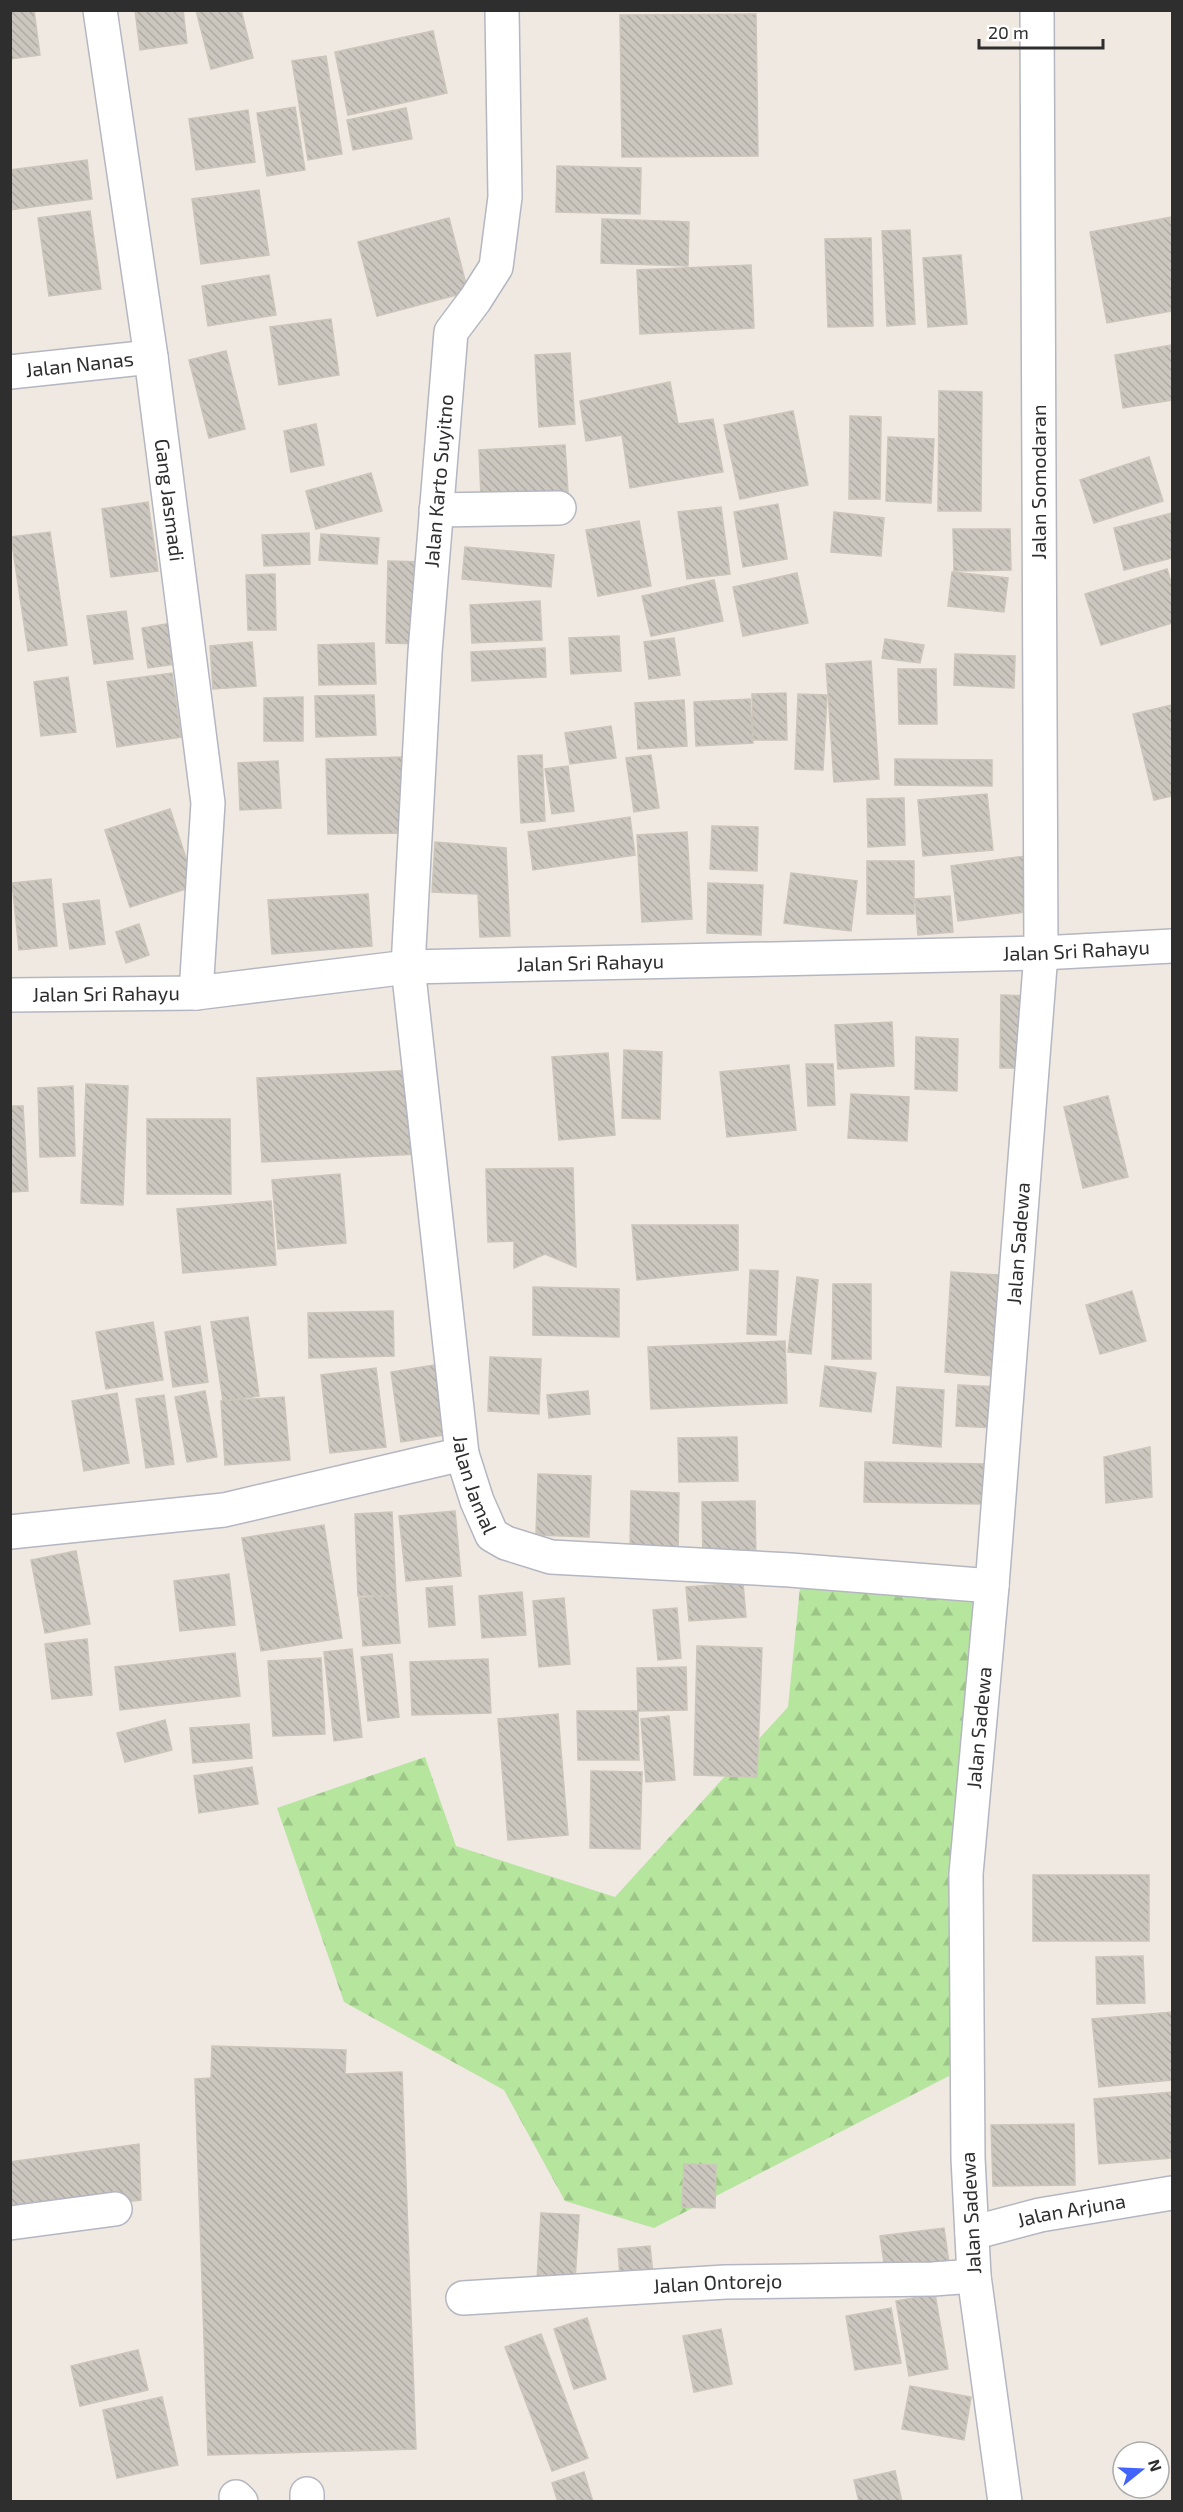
<svg xmlns="http://www.w3.org/2000/svg" width="1183" height="2512" font-family="'Exo 2',sans-serif">
<style>
.forest{fill:url(#forest-firs)}
.building{fill:url(#building-back-hatch);stroke:#cbc5ba;stroke-width:1.5}
.lines{fill:none;stroke-linecap:round;stroke-linejoin:round}
.minor-casing{stroke:#b4b7c1;stroke-width:36}
.minor{stroke:#fff;stroke-width:33}
.labels{text-anchor:middle;stroke-width:4.5;stroke-linejoin:round;paint-order:stroke}
.street-label{font-size:20px;fill:#2e2e2e;stroke:#fff}
</style>
<defs>
<pattern id="forest-firs" width="22" height="20" patternUnits="userSpaceOnUse" patternTransform="scale(1.5)"><rect width="22" height="20" fill="#b6e59e"/><path d="M5 1l3.5 6h-7zM16 11l3.5 6h-7z" fill="#9dc588"/></pattern>
<pattern id="building-back-hatch" width="6" height="6" patternUnits="userSpaceOnUse" patternTransform="scale(1.5)"><rect width="6" height="6" fill="#cbc7bf"/><path d="M-1 5l2 2M0 0l6 6M5-1l2 2" fill="none" stroke="#afaba4"/></pattern>
</defs>
<rect width="100%" height="100%" fill="#efe9e1"/>
<path class="forest" d="M803,1557L999,1578L949,2076L654,2228L565,2201L504,2090L344,2002L277,1808L425,1757L456,1846L615,1897L788,1707Z"/>
<g class="building">
<path d="M10,10H34L40,55L10,59Z"/>
<path d="M135,10H183L187,43L140,50Z"/>
<path d="M196,10H241L253,58L211,69Z"/>
<path d="M756,14L758,156L622,157L620,15Z"/>
<path d="M433,31L447,93L348,115L335,52Z"/>
<path d="M326,56L342,154L308,160L292,61Z"/>
<path d="M295,107L305,170L267,176L257,113Z"/>
<path d="M406,108L412,139L353,150L347,120Z"/>
<path d="M248,110L255,162L196,170L189,119Z"/>
<path d="M87,160L92,199L10,210V170Z"/>
<path d="M557,166L641,168L640,214L556,212Z"/>
<path d="M259,190L269,255L201,264L192,199Z"/>
<path d="M90,211L101,289L49,296L38,218Z"/>
<path d="M1172,217V311L1107,323L1090,232Z"/>
<path d="M449,218L468,292L377,316L358,242Z"/>
<path d="M602,219L689,222L688,266L601,263Z"/>
<path d="M910,230L915,324L887,326L882,231Z"/>
<path d="M871,238L873,326L828,327L825,239Z"/>
<path d="M961,255L967,324L928,327L923,258Z"/>
<path d="M751,265L754,328L640,334L637,270Z"/>
<path d="M269,275L276,315L208,326L202,286Z"/>
<path d="M331,319L339,375L279,385L270,327Z"/>
<path d="M1172,345V400L1123,408L1115,355Z"/>
<path d="M226,351L245,429L209,438L189,360Z"/>
<path d="M570,353L575,424L539,427L535,355Z"/>
<path d="M670,382L678,424L713,419L723,472L630,488L622,435L586,441L580,401Z"/>
<path d="M939,391L982,392L981,511H938Z"/>
<path d="M793,411L808,485L740,499L724,425Z"/>
<path d="M850,416L881,417L880,499H849Z"/>
<path d="M316,424L324,465L291,472L284,431Z"/>
<path d="M888,437L934,439L931,503L886,501Z"/>
<path d="M565,445L568,492L481,496L479,450Z"/>
<path d="M1149,457L1163,501L1094,523L1080,480Z"/>
<path d="M371,473L382,511L316,529L306,491Z"/>
<path d="M148,502L158,571L111,577L102,509Z"/>
<path d="M778,504L787,559L743,567L734,512Z"/>
<path d="M721,507L730,574L687,579L678,512Z"/>
<path d="M834,512L884,518L881,556L831,552Z"/>
<path d="M1172,513V558L1124,570L1114,528Z"/>
<path d="M639,521L651,586L598,596L586,530Z"/>
<path d="M953,529H1010L1011,570L954,571Z"/>
<path d="M50,532L67,645L28,651L11,537Z"/>
<path d="M309,533L310,564L264,566L262,535Z"/>
<path d="M321,534L379,538L377,564L319,560Z"/>
<path d="M465,547L554,555L551,587L462,579Z"/>
<path d="M388,561L424,562L423,644L386,643Z"/>
<path d="M1167,569L1172,585V623L1101,645L1085,594Z"/>
<path d="M952,572L1008,578L1004,612L948,606Z"/>
<path d="M797,573L808,623L743,636L733,587Z"/>
<path d="M275,574L276,630H248L246,575Z"/>
<path d="M714,580L723,621L651,636L642,596Z"/>
<path d="M540,601L542,640L472,643L470,605Z"/>
<path d="M126,611L133,659L94,664L87,616Z"/>
<path d="M177,622L183,663L148,668L142,628Z"/>
<path d="M619,636L621,671L571,674L569,638Z"/>
<path d="M674,638L680,675L649,679L644,642Z"/>
<path d="M885,639L924,645L920,663L882,658Z"/>
<path d="M252,642L256,686L213,689L210,646Z"/>
<path d="M374,643L376,684L319,685L318,645Z"/>
<path d="M545,648L546,677L472,681L471,652Z"/>
<path d="M955,654L1015,656L1014,688L954,685Z"/>
<path d="M871,661L879,779L834,782L826,664Z"/>
<path d="M898,669H936L937,724H899Z"/>
<path d="M172,673L181,737L117,747L107,682Z"/>
<path d="M68,677L76,732L41,736L34,682Z"/>
<path d="M786,693L787,740H753L752,694Z"/>
<path d="M798,694L827,695L823,770L795,769Z"/>
<path d="M374,695L376,735L316,737L315,696Z"/>
<path d="M303,697V741H264V698Z"/>
<path d="M750,699L753,743L696,746L694,702Z"/>
<path d="M684,700L687,746L638,749L635,703Z"/>
<path d="M1172,705V796L1154,800L1133,714Z"/>
<path d="M611,726L616,758L570,764L565,733Z"/>
<path d="M542,755L545,821L521,823L518,756Z"/>
<path d="M651,755L659,808L634,812L626,758Z"/>
<path d="M405,757L407,833L328,834L326,759Z"/>
<path d="M895,759L992,760V786L895,785Z"/>
<path d="M278,761L281,808L240,810L238,763Z"/>
<path d="M568,766L574,811L552,814L545,769Z"/>
<path d="M987,794L993,850L923,856L918,800Z"/>
<path d="M904,798L905,845L868,847L867,799Z"/>
<path d="M170,809L195,886L130,907L105,830Z"/>
<path d="M630,817L635,855L533,870L528,832Z"/>
<path d="M712,826L758,827L757,871L710,869Z"/>
<path d="M687,832L692,919L642,922L637,835Z"/>
<path d="M435,842L506,848L510,936L480,937L478,894L432,892Z"/>
<path d="M1026,856L1033,911L958,921L951,866Z"/>
<rect x="867" y="861" width="47" height="53"/>
<path d="M791,873L857,881L851,931L784,923Z"/>
<path d="M51,879L57,946L19,950L12,883Z"/>
<path d="M708,883L763,885L761,935L707,933Z"/>
<path d="M368,894L372,946L272,954L268,900Z"/>
<path d="M950,896L953,932L918,935L915,899Z"/>
<path d="M99,900L105,944L70,949L63,904Z"/>
<path d="M139,924L149,955L126,963L116,932Z"/>
<path d="M1001,995L1029,996L1028,1068H1000Z"/>
<path d="M892,1022L894,1066L838,1069L835,1025Z"/>
<path d="M916,1037L958,1039L957,1091L915,1089Z"/>
<path d="M624,1050L662,1052L660,1119L622,1118Z"/>
<path d="M608,1053L615,1135L559,1140L552,1057Z"/>
<path d="M806,1064H833L835,1105L808,1106Z"/>
<path d="M789,1065L796,1130L727,1137L720,1072Z"/>
<path d="M414,1070L418,1154L262,1162L257,1078Z"/>
<path d="M86,1084L128,1086L123,1205L81,1203Z"/>
<path d="M73,1086L75,1156L40,1157L38,1088Z"/>
<path d="M851,1094L909,1097L907,1141L848,1138Z"/>
<path d="M1108,1096L1128,1177L1083,1188L1064,1107Z"/>
<path d="M10,1106H23L28,1191L10,1192Z"/>
<path d="M147,1119H230L231,1194H147Z"/>
<path d="M573,1168L576,1267L545,1254L514,1268V1241L488,1242L486,1169Z"/>
<path d="M340,1174L346,1243L278,1249L272,1180Z"/>
<path d="M271,1201L276,1265L183,1273L177,1209Z"/>
<path d="M632,1225H738V1270L637,1280Z"/>
<path d="M750,1270L778,1271L776,1335L747,1334Z"/>
<path d="M951,1272L998,1275L992,1376L945,1372Z"/>
<path d="M797,1277L818,1280L811,1354L788,1352Z"/>
<path d="M833,1284H871V1359H832Z"/>
<path d="M533,1287L619,1289V1337L533,1335Z"/>
<path d="M1132,1291L1146,1341L1100,1354L1086,1305Z"/>
<path d="M393,1311L394,1356L309,1358L308,1313Z"/>
<path d="M248,1317L259,1396L223,1401L211,1322Z"/>
<path d="M153,1322L163,1380L106,1389L96,1332Z"/>
<path d="M200,1326L208,1382L173,1387L165,1332Z"/>
<path d="M785,1341L787,1403L651,1409L648,1347Z"/>
<path d="M490,1357L541,1359L539,1414L488,1411Z"/>
<path d="M440,1364L451,1434L401,1442L391,1372Z"/>
<path d="M825,1366L876,1373L871,1412L820,1406Z"/>
<path d="M376,1368L386,1447L330,1453L321,1375Z"/>
<path d="M958,1385L999,1387L997,1428L956,1426Z"/>
<path d="M897,1387L944,1390L941,1447L893,1443Z"/>
<path d="M205,1391L217,1457L187,1462L175,1397Z"/>
<path d="M588,1391L590,1414L549,1418L547,1395Z"/>
<path d="M117,1393L129,1463L84,1471L72,1401Z"/>
<path d="M164,1395L174,1464L146,1468L136,1399Z"/>
<path d="M284,1397L290,1460L225,1465L221,1401Z"/>
<path d="M737,1437L738,1481L679,1482L678,1438Z"/>
<path d="M1150,1447L1152,1497L1106,1503L1104,1457Z"/>
<path d="M865,1462L986,1464L985,1504L864,1502Z"/>
<path d="M538,1474L591,1476L589,1537L536,1535Z"/>
<path d="M631,1491L679,1493L678,1555L630,1554Z"/>
<path d="M755,1501L756,1563L703,1564L702,1502Z"/>
<path d="M455,1511L461,1576L406,1581L399,1516Z"/>
<path d="M392,1512L396,1595L358,1596L355,1514Z"/>
<path d="M324,1525L342,1638L261,1651L242,1538Z"/>
<path d="M76,1551L90,1624L45,1633L31,1560Z"/>
<path d="M229,1574L235,1625L180,1631L174,1581Z"/>
<path d="M743,1583L746,1617L689,1621L686,1587Z"/>
<path d="M452,1586L455,1625L429,1627L426,1588Z"/>
<path d="M522,1592L526,1635L482,1638L479,1596Z"/>
<path d="M396,1595L400,1643L363,1646L359,1598Z"/>
<path d="M564,1598L570,1664L539,1667L533,1601Z"/>
<path d="M677,1608L681,1658L658,1660L653,1610Z"/>
<path d="M87,1639L92,1695L52,1699L45,1644Z"/>
<path d="M697,1646L762,1648L757,1777L694,1775Z"/>
<path d="M352,1649L362,1737L334,1741L324,1652Z"/>
<path d="M235,1653L240,1696L120,1710L115,1667Z"/>
<path d="M392,1654L399,1717L368,1721L361,1657Z"/>
<path d="M321,1658L325,1734L273,1736L268,1661Z"/>
<path d="M488,1659L491,1713L412,1715L410,1662Z"/>
<path d="M686,1667L687,1710L638,1711L637,1668Z"/>
<path d="M577,1711H638L639,1760H578Z"/>
<path d="M558,1714L568,1835L508,1840L498,1719Z"/>
<path d="M669,1716L675,1780L646,1782L641,1719Z"/>
<path d="M165,1720L172,1750L125,1762L117,1733Z"/>
<path d="M249,1724L252,1758L193,1763L190,1728Z"/>
<path d="M252,1767L258,1804L199,1813L194,1776Z"/>
<path d="M591,1771L642,1772L640,1849L590,1848Z"/>
<rect x="1033" y="1875" width="116" height="66"/>
<path d="M1143,1956L1145,2003L1097,2004L1096,1957Z"/>
<path d="M1172,2012V2080L1099,2087L1092,2019Z"/>
<path d="M212,2046L346,2050L345,2074L402,2072L416,2449L208,2455L195,2079L211,2078Z"/>
<path d="M1172,2092V2158L1099,2164L1094,2099Z"/>
<path d="M1074,2124L1075,2185L993,2186L991,2125Z"/>
<path d="M139,2144L141,2200L10,2215V2162Z"/>
<path d="M684,2164L716,2165L715,2208L682,2207Z"/>
<path d="M541,2213L579,2215L575,2282L537,2280Z"/>
<path d="M944,2228L949,2263L885,2270L880,2236Z"/>
<path d="M650,2246L653,2274L620,2276L618,2249Z"/>
<path d="M935,2294L948,2369L909,2376L896,2301Z"/>
<path d="M891,2308L901,2363L855,2370L846,2316Z"/>
<path d="M587,2318L606,2379L574,2389L554,2329Z"/>
<path d="M721,2329L732,2384L694,2392L683,2336Z"/>
<path d="M541,2334L588,2458L552,2471L505,2347Z"/>
<path d="M138,2350L148,2390L80,2406L71,2366Z"/>
<path d="M910,2386L971,2397L964,2440L902,2429Z"/>
<path d="M162,2397L178,2465L117,2478L103,2410Z"/>
<path d="M895,2471L902,2502H859L854,2480Z"/>
<path d="M584,2472L593,2502H558L552,2483Z"/>
</g>
<g class="lines">
<g class="minor-casing">
<g id="minor">
<path id="s1" d="M100,10L151,357L208,803L196,993"/>
<path id="s2" d="M502,10L505,197L496,267L475,300L451,332L425,652L408,967L462,1454L477,1501L492,1535L506,1543L551,1557L790,1570L992,1586"/>
<path id="s3" d="M10,372L151,357"/>
<path d="M436,510L559,508"/>
<path id="s4" d="M10,995L196,993L408,967L1041,953L1172,946"/>
<path d="M10,1532L224,1510L462,1454"/>
<path d="M10,2223L115,2209"/>
<path id="s5" d="M972,2233L1040,2215L1172,2193"/>
<path id="s6" d="M463,2298L725,2282L933,2279L974,2276"/>
<path d="M307,2494V2502"/>
<path d="M236,2497L241,2502"/>
<path id="s7" d="M1005,2502L974,2276L968,2158L966,1874L992,1586L1041,953L1037,10"/>
</g>
</g>
<use href="#minor" class="minor"/>
</g>
<g class="labels">
<g class="street-label">
<text dy="7" stroke="none"><textPath href="#s3" startOffset="70">Jalan Nanas</textPath></text>
<text transform="translate(439 481) rotate(-85)" y="7">Jalan Karto Suyitno</text>
<text transform="translate(1039 482) rotate(-90)" y="7">Jalan Somodaran</text>
<text dy="7" stroke="none"><textPath href="#s1" startOffset="495">Gang Jasmadi</textPath></text>
<text dy="7" stroke="none"><textPath href="#s4" startOffset="1068">Jalan Sri Rahayu</textPath></text>
<text dy="7" stroke="none"><textPath href="#s4" startOffset="582">Jalan Sri Rahayu</textPath></text>
<text dy="7" stroke="none"><textPath href="#s4" startOffset="96">Jalan Sri Rahayu</textPath></text>
<text dy="7" stroke="none"><textPath href="#s7" startOffset="1263">Jalan Sadewa</textPath></text>
<text dy="7" stroke="none"><textPath href="#s2" startOffset="1496">Jalan Jamal</textPath></text>
<text dy="7" stroke="none"><textPath href="#s7" startOffset="777">Jalan Sadewa</textPath></text>
<text dy="7" stroke="none"><textPath href="#s5" startOffset="102">Jalan Arjuna</textPath></text>
<text transform="translate(971 2213) rotate(-93)" y="7">Jalan Sadewa</text>
<text dy="7" stroke="none"><textPath href="#s6" startOffset="255">Jalan Ontorejo</textPath></text>
</g>
</g>
<rect width="1183" height="2512" fill="none" stroke="#2e2e2e" stroke-width="24"/>
<g transform="translate(1141 2470) rotate(72)"><circle r="28" fill="#ffffff" stroke="#ababab" stroke-width="1.5"/>
<path d="M0-4.5L10 22L0 15L-10 22Z" fill="#4264fb"/>
<text y="-9" font-size="16" font-weight="bold" text-anchor="middle" fill="#2e2e2e">N</text>
</g>
<path d="M979 39v9h124v-9" fill="none" stroke="#2e2e2e" stroke-width="3"/>
<text x="988" y="39" font-size="18" fill="#2e2e2e" stroke="#ffffff" stroke-width="4.5" paint-order="stroke">20 m</text>
</svg>
